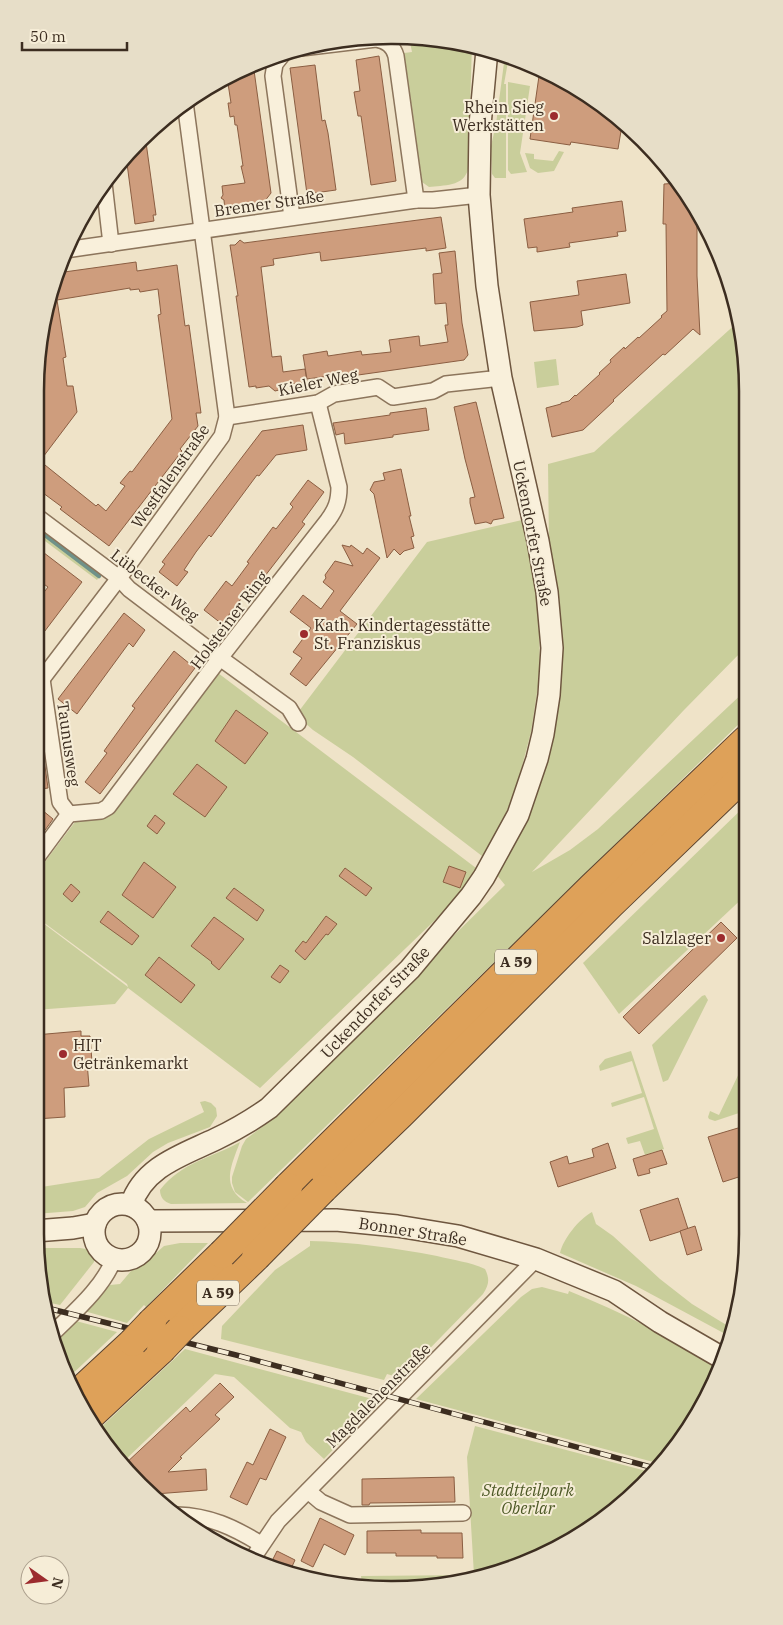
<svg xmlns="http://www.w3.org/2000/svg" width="783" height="1625" font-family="'IBM Plex Serif',serif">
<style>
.green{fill:#c9ce9b}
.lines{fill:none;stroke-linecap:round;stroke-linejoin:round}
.stream{stroke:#6f9289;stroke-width:4.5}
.building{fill:#ce9d7d;stroke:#8b5e42;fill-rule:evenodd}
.street-casing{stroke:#8c755c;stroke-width:18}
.secondary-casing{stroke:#6e563f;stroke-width:24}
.highway-casing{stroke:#5a4330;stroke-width:30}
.street{stroke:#f9f0db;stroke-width:15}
.secondary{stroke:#f9f0db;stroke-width:21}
.highway{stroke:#dea159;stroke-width:28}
.rail-casing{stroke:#3c2d20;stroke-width:5.5}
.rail{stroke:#f6edd7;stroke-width:4;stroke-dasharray:11;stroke-linecap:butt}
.highway-bridge-casing{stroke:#5a4330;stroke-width:30;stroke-linecap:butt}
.highway-bridge{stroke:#dea159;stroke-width:28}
.poi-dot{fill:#9c2b2e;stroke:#f6edd7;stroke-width:2}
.labels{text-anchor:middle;stroke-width:4;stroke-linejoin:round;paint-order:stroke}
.shield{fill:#f6edd7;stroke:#746757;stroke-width:1}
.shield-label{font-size:15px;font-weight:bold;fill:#3c2d20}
.poi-label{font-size:16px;fill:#3c2d20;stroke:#f6edd7;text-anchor:end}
.street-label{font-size:16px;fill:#3c2d20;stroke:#f6edd7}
.park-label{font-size:16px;font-style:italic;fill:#4d5926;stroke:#f6edd7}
.rim{fill:none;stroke:#3c2d20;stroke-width:2.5}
</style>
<rect width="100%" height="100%" fill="#efe3c8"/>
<g class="green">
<path d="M409,37L461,42L472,45L468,169C464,187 443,185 429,187L422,182L404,53L412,52Z"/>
<path d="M505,55L509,56L504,84H506V178H495L492,174L491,146L496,124Z"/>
<path d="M508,82L530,86L520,153L527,172L511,174L508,170Z"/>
<path d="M559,151L564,152L554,171L538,173L530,168L525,153L534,154V159L553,161Z"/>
<path d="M739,321L745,345L746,647L684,710L532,872L570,850L598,829L746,690V717L248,1202L235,1192L232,1183V1177L242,1146L246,1139L279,1114L294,1099L293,1094L505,885L496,874L517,840L530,808L549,545L548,464L594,452Z"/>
<path d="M556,359L559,385L537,388L534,362Z"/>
<path d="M522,520L535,580L539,617L540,673L531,732L516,789L503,820L482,856L353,757L313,730L296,715L427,542Z"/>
<path d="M47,531L102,573L97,580L41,538Z"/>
<path d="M218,673L476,868L455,901L260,1088L128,988L115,1004L35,1010V917L128,987L127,984L35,916V875L78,818L109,816Z"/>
<path d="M747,804V894L619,1014L583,963Z"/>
<path d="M705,995L708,1000L668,1080L663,1082L652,1045L702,996Z"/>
<path d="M631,1051L664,1149L645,1155L640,1141L628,1144L626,1138L654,1129L644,1097L612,1107L611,1103L642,1093L632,1061L600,1071L599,1066L605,1059Z"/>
<path d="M747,1064L748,1110L715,1121L709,1119L708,1117L710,1111L719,1115L743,1065Z"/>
<path d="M205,1101L211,1103L216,1108L217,1116L210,1127L168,1143L153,1152L127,1176L97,1193L85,1207L73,1211L35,1214V1188L99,1178L149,1139L204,1112L200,1102Z"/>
<path d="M240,1142C231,1166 220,1187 247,1203L171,1204C164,1202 160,1197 160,1190C183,1161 210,1159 240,1142Z"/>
<path d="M592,1212L596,1224L613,1236L660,1279L692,1304L733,1329L731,1337L636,1286L560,1253C563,1239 579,1219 592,1212Z"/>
<path d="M310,1241C353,1242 395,1248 437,1256C453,1260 470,1262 485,1269C490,1279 489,1285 483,1294L401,1378L387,1374L384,1380L221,1339L222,1326L275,1270L310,1246Z"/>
<path d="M180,1243H208L146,1307L144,1305L127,1323L84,1311L110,1285L120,1284L131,1271L147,1261L164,1246Z"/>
<path d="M37,1248H80L86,1249L94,1254V1262L60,1305L46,1302Z"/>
<path d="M542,1287L568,1294L569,1291C622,1312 672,1339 722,1365L688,1431L661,1464L416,1399L521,1297L532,1289Z"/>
<path d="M76,1321L117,1332L69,1377L53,1345Z"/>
<path d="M185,1349L380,1401L324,1459L306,1442L301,1432L290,1428L234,1377L215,1374L122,1463L109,1451L98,1430Z"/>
<path d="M475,1426L654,1473L644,1485L549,1553L438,1587L362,1584L361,1576L474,1575L467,1457Z"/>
</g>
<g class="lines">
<path class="stream" d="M45,535L99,576"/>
</g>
<g class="building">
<path d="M379,56L396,181L371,185L361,116H358L354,92L360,91L356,60Z"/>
<path d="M253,63L271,193L261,206L225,211L224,200L221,198L223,195L222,186L245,183L241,166H243L237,125H235L234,116L230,117L228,103H231L227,77Z"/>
<path d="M315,65L322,121L325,120L328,133L336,190L307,194L290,68Z"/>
<path d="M540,69L609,109L633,134L621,131L618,149L571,142L570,145L530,139Z"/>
<path d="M145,135L156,215H153L154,221L135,224L126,156Z"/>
<path d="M679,183L697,214V276L700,335L693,329L665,355L663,354L613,400L614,401L583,430L552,437L546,408L561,404V403L569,401L575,395L576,396L600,374L599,373L611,362L610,360L624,347L625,349L638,337L639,338L662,317L661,316L667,311L666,224H663L664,184Z"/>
<path d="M622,201L626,231L617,232L618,236L569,243L570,247L550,250L537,252V247L528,248L524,219L573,212L572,208Z"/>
<path d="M441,217L446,248L426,251V248L321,261L320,252L273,259L274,265L261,267L272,357L281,356L283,372L305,369L307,382L283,385V389L275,391L269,386L256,388V386L249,387L236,296H238L230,245H235L240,240L244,243Z"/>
<path d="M455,251L462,323L468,355L464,360L337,378V375L307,379L303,355L327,351L328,356L361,351L362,355L391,352L389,340L419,336L420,346L448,342L445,325H448L446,303L435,304L433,274L442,273L439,253Z"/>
<path d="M136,262L137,271L177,265L185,326L189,325L201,413H196L198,426L180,449L182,451L109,546L60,509L62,507L35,487V419L44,407L38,365L42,322L57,273ZM130,288V290L139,289L140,292L158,289L161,314L158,315L172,419L132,472L130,471L120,483L125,486L106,511L98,504L96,506L40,461L77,412L73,386H67L63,358L66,357L57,300Z"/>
<path d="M626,274L630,303L581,311L583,325L577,327L534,331L530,302L579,295L577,281Z"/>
<path d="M476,402L504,518L493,520L491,524L486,522L475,524L470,503V498L475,497L465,459L454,407Z"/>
<path d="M426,408L429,430L393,435V437L345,444L344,433L336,435L333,423L390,415V413Z"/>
<path d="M303,425L307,450L276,455L259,476L257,475L211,537L209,535L196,552L184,570L188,572L177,586L159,572L165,564L162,562L262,431Z"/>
<path d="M401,469L411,516H409L414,536L411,537L414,548L404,551L400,555L394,549L387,558L374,494L370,490L374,482L385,480L383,473Z"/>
<path d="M308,480L324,492L302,522L305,524L248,598L244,595L222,624L204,610L226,581L232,586L249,563L247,562L273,527L276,529L293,507L290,504Z"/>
<path d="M342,545L350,547L351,545L363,554L367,548L380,558L340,611L357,624L306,686L290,674L302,658L293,652L311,628L290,612L303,595L321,609L334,591L323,582L326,578L325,575L335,561L353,566Z"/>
<path d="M35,546L82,582L35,644V604L48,587L35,578Z"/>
<path d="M124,613L145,630L133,647L129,643L77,714L58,699Z"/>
<path d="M174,651L195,668L100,794L85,782L107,753L104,751L135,708L132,706Z"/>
<path d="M236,710L268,733L245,764L215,741Z"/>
<path d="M40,730L48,788L35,790V731Z"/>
<path d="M197,764L227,787L205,817L173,794Z"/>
<path d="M42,810L53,819L35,844V819Z"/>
<path d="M155,815L165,823L157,834L147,826Z"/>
<path d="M144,862L176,887L153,918L122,895Z"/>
<path d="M449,866L466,872L460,888L443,882Z"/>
<path d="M345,868L372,888L366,896L339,876Z"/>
<path d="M71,884L80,892L72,902L63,894Z"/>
<path d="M234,888L264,910L257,921L226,898Z"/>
<path d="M108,911L139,936L132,945L100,922Z"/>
<path d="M326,916L337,924L328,935L326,934L305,960L295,951L303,941L306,943Z"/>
<path d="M214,917L244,939L219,970L211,963L212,962L191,946Z"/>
<path d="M721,922L737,938L639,1034L623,1017Z"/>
<path d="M159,957L195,985L181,1003L145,975Z"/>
<path d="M280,965L289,971L280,983L271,977Z"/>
<path d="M81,1031V1036H90L92,1062H87L89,1086L64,1088L65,1117L36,1119L35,1035Z"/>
<path d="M748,1125V1174L723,1182L708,1137Z"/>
<path d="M608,1143L616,1168L558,1187L550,1162L567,1156L569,1164L594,1157L592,1149Z"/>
<path d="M662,1150L667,1164L649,1169L650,1173L638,1176L633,1159Z"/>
<path d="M678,1198L688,1229L650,1241L640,1210Z"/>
<path d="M695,1226L702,1250L687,1255L680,1231Z"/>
<path d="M220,1383L234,1397L215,1415L220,1419L180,1457L182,1458L168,1472L206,1469L207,1490L155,1494L124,1465L186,1407L190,1412Z"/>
<path d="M270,1429L286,1437L266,1480L260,1478L247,1505L230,1497L247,1462L253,1465Z"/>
<path d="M454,1477L455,1502L370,1503L369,1505H362V1479Z"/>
<path d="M320,1518L354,1535L345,1555L324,1544L313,1567L301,1561Z"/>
<path d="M421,1530V1533H462L463,1558H437V1556H396V1553H367V1531Z"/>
<path d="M277,1551L295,1560L289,1573L269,1567Z"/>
</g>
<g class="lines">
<g class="street-casing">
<g id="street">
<path d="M301,48L376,39C386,41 393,45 396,56L416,200"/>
<path d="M283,54L275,64L273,76L292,217"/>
<path d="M104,183L111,244"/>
<path d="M65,250L416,200H433L479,195"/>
<path d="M227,417L318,403L334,394L378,387L393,397L433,391L446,384L501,378"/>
<path d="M35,515L119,578L129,589L220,658L289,708L298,723"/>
<path d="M42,679L60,802L69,814"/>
<path d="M35,685L42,679L119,578L222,436L227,417L185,102"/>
<path d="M69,814L101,811L108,807L220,658L328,520C336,509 339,501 339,487L318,403"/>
<path d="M35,860L69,814"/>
<path d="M52,1334C74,1312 102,1289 114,1259"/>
<path d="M308,1491L321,1502L350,1515L463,1513"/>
<path d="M177,1515C210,1516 233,1527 261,1544"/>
<path d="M251,1561L278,1521L536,1259"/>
</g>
</g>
<g class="secondary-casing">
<g id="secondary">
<circle cx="122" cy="1232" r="28"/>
<path d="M131,1205C144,1166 183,1155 216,1139C235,1130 252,1120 269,1108L410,969L471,896L484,877L518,815L537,759L543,734L549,695L552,648L547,592L538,541L501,378L487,286L483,242L479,195L480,125L487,50"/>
<path d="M148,1221L336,1220L397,1226L458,1236L536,1259L614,1291L660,1322L724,1359"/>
<path d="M35,1231L73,1228L95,1224"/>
</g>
</g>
<g class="highway-casing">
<g id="highway">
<path d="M288,1187L592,887L746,740"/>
<path d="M323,1189L401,1114L611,904L746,774"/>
<path d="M152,1322L222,1254"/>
<path d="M180,1330L256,1257"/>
<path d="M78,1393L133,1342"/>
<path d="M90,1416L161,1350"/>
</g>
</g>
<use href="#street" class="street"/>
<use href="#secondary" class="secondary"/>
<use href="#highway" class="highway"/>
<g class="rail-casing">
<path id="rail" d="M47,1308L236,1355L658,1469"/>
</g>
<use href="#rail" class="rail"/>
<g class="highway-bridge-casing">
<g id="highway-bridge">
<path d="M222,1254L288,1187"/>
<path d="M256,1257L323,1189"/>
<path d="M133,1342L152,1322"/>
<path d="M161,1350L180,1330"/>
</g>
</g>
<use href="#highway-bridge" class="highway-bridge"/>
</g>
<g class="poi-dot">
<circle cx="554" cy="116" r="5"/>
<circle cx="304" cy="634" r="5"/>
<circle cx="721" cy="938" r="5"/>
<circle cx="63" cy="1054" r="5"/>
</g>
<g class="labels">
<g class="shield">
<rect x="495" y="949.5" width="42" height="25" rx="4"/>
<rect x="197" y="1280.5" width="42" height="25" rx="4"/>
</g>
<g class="shield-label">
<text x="516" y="967">A 59</text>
<text x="218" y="1298">A 59</text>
</g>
<g class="poi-label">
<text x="544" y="113">Rhein Sieg<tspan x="544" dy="18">Werkstätten</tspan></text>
<text x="314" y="631" text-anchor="start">Kath. Kindertagesstätte<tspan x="314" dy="18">St. Franziskus</tspan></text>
<text x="711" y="944">Salzlager</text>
<text x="73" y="1051" text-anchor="start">HIT<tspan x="73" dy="18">Getränkemarkt</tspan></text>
</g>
<g class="street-label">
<text transform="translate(269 203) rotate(-8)" y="6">Bremer Straße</text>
<text transform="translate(318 382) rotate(-12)" y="6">Kieler Weg</text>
<text transform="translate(170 476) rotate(-55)" y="6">Westfalenstraße</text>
<text transform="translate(533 533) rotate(79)" y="6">Uckendorfer Straße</text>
<text transform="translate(155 585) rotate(38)" y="6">Lübecker Weg</text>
<text transform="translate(229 620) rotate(-53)" y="6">Holsteiner Ring</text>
<text transform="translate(69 744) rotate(82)" y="6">Taunusweg</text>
<text transform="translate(375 1002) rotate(-46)" y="6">Uckendorfer Straße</text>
<text transform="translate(413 1231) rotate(9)" y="6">Bonner Straße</text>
<text transform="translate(378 1395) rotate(-45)" y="6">Magdalenenstraße</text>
</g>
<g class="park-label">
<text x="528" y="1496">Stadtteilpark<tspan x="528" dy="18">Oberlar</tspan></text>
</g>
</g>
<path d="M0 0H783V1625H0ZM391 44H392A347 347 0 0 1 739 391V1234A347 347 0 0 1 392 1581H391A347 347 0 0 1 44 1234V391A347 347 0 0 1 391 44Z" fill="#e7dec8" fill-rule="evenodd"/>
<path class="rim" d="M391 44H392A347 347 0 0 1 739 391V1234A347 347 0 0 1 392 1581H391A347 347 0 0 1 44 1234V391A347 347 0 0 1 391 44Z"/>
<g transform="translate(45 1580) rotate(104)"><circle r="24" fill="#f6edd7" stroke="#aca08e"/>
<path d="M0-4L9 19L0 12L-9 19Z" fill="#9c2b2e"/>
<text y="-8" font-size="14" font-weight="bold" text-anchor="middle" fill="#3c2d20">N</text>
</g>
<path d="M22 42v8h105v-8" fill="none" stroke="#3c2d20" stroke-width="2.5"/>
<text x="30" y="42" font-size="15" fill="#3c2d20" stroke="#f6edd7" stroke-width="4" paint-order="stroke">50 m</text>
</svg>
